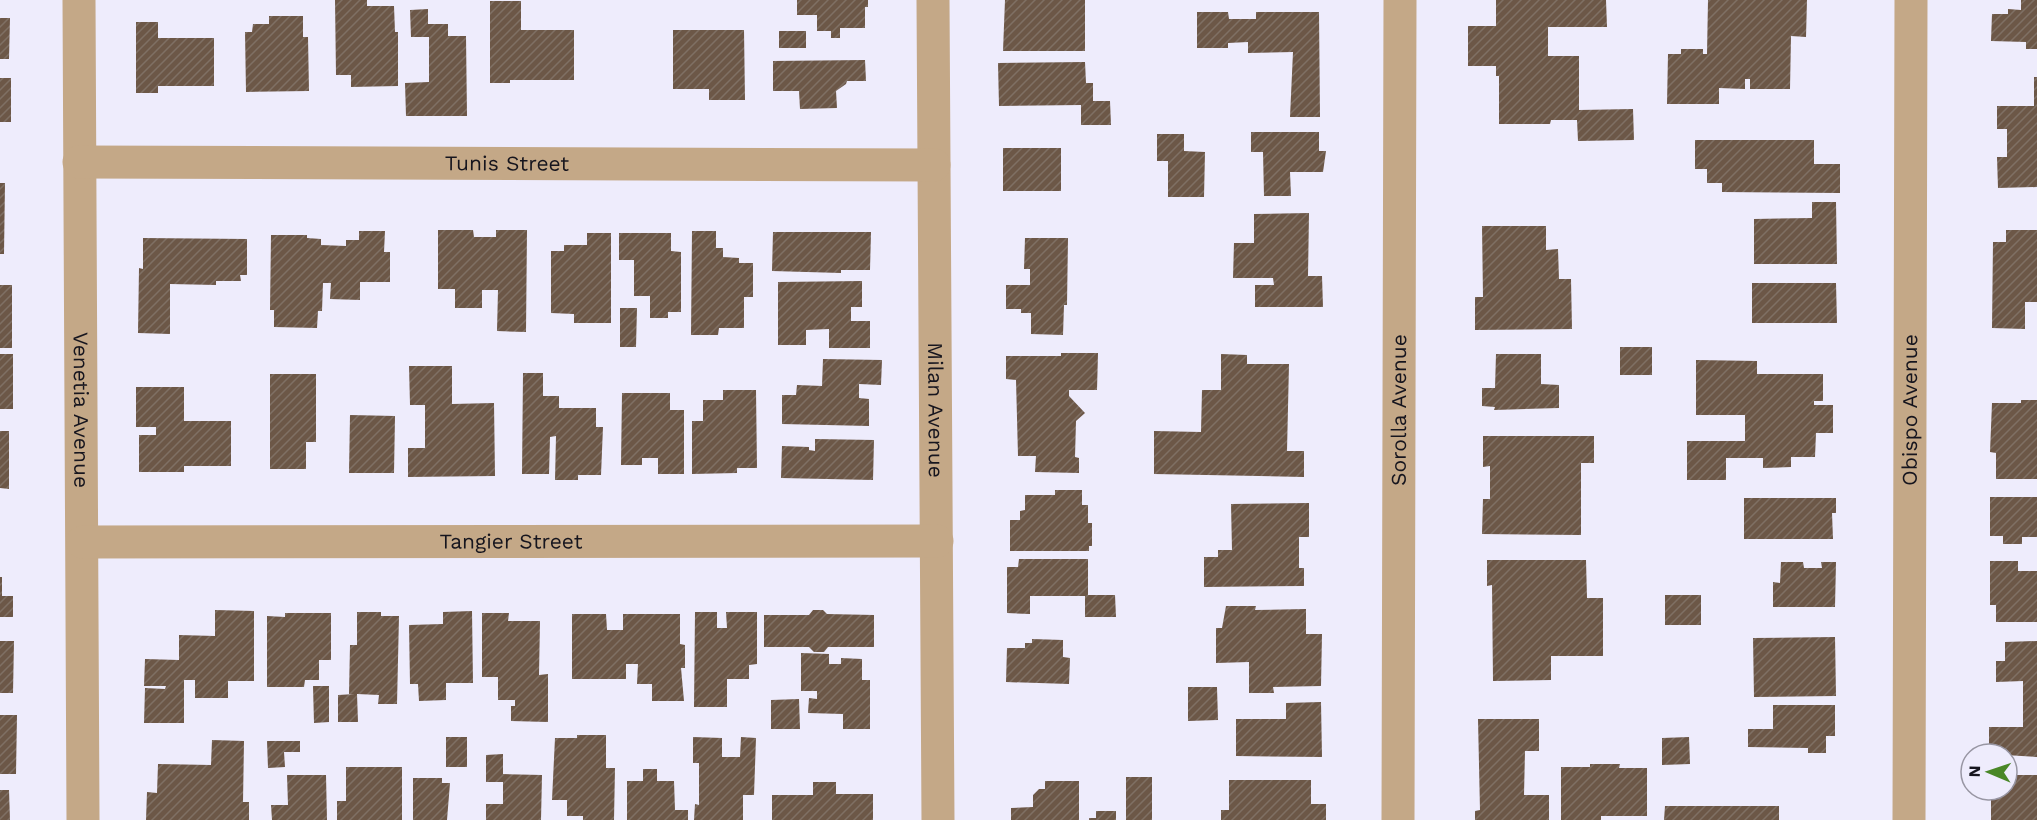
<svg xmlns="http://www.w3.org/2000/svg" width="2037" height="820" font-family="'Work Sans',sans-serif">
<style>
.building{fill:url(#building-hatch)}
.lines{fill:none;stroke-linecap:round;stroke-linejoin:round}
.minor{stroke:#c4a887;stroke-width:33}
.labels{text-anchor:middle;stroke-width:6;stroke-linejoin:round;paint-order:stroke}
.street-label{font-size:21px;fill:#16151e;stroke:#eeecfc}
</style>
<defs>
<pattern id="building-hatch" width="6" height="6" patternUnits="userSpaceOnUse" patternTransform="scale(1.5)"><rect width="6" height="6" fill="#6c5747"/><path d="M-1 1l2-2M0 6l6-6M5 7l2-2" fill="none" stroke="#7f7064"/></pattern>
</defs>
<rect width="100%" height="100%" fill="#eeecfc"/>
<g class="building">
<path d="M335,0H367V6H394L395,32H398V86L351,87V75H336Z"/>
<path d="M797,0H868V7H865V28H840V38H831V31H817V15H797Z"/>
<path d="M1005,0H1085V51H1003Z"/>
<path d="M1496,0H1606L1607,27H1548V56H1579V110L1633,109L1634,140L1578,141L1577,120H1551L1550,124H1499V76H1496V66H1468V26H1496Z"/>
<path d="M1708,0H1807L1806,37L1791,36L1790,89H1750V79H1745V89L1719,88V104H1667L1668,54H1681V49H1703V54H1707Z"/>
<path d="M2021,0H2037V49H2026V42L1991,41L1992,14H2008V9L2021,10Z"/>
<path d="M490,1H521V30H574V80H510V83H490Z"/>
<path d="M428,9V24H448V36H466L467,116H406L405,83L429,82V37H411L410,10Z"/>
<path d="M1197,12H1228L1229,19H1256V12H1319L1320,117H1290L1293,52L1248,53V42L1228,43V48H1197Z"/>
<path d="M269,16H303V37H308L309,91L246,92L245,32H252L253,24H269Z"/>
<path d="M0,18H10L9,59H0Z"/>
<path d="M136,22H158V38H214V86H158V93H136Z"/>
<path d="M673,30H744L745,100H709V89H673Z"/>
<rect x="779" y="31" width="27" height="17"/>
<path d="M865,60L866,81H847L846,84L836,91L837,108L800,109L799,91H773V61Z"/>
<path d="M1085,62L1086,83H1093V101H1110L1111,125H1081V105L999,106L998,63Z"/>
<path d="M2034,77H2037V187L1998,188L1997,157H2007V129H1997V106H2034Z"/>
<rect x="0" y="78" width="11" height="44"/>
<path d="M1251,132H1319V151H1326L1323,172H1290L1291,196H1264L1263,152H1251Z"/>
<path d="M1157,134H1184V151L1205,152L1204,197H1168V161H1157Z"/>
<path d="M1695,140H1814V164H1840V193L1722,192V183H1707V169H1695Z"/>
<rect x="1003" y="148" width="58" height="43"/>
<path d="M0,183H5L4,254H0Z"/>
<path d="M1812,202H1836L1837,264H1754V219L1812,218Z"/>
<path d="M1309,213L1308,276H1322L1323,307H1255V285H1274L1273,278H1233L1234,243H1254V214Z"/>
<path d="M1482,226H1546V250L1558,249L1559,279H1571L1572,329L1475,330V297H1483Z"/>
<path d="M438,230H473L474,237H496V230H527L526,332L497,331L498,290H482V308H455V289H438Z"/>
<path d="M2006,230H2037V302H2025V329L1992,328L1993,242H2006Z"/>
<path d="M359,231H385L384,252H390V282H360V300L330,299L331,283H323L322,311H318L317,328L274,327V310H270L271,235H307V238L321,239V245L346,246V240H359Z"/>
<path d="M692,231H716V248H723V257L739,258V263H753V297H744V328H719L718,335H691Z"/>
<path d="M773,232H871L870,270H841V273L772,271Z"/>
<path d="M587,233H611V323H574V314L551,313V251H564V245H587Z"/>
<path d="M619,233H671V251L681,252V312H668V318H650V296H634V260H619Z"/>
<path d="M143,238L247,239V275H240L241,281H216V285L170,284V334L138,333L139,268L143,269Z"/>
<path d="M1025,238H1068L1067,305H1064L1063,335L1031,334V313H1021V309H1006V285H1030V269H1024Z"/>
<path d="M862,281V307H851V321H870V348H829V329L806,330V345H778V282Z"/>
<path d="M1752,283H1836L1837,323H1752Z"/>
<rect x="0" y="285" width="12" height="63"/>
<path d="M620,308H637L636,347H620Z"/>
<rect x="1620" y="347" width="32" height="28"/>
<path d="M1061,353H1098L1097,390H1069V396L1085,413L1076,421L1075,457L1079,458V473L1035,472L1036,456H1018L1016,380L1006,379V356H1061Z"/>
<rect x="0" y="354" width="13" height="55"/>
<path d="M1221,354L1247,355V364H1289L1287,451H1304V477L1154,474V431L1201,432L1202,390H1221Z"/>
<path d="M1496,354H1541V384L1559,385V408L1494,410L1495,407L1482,406V388H1495Z"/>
<path d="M823,359L882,360L881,385L859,384V398L869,399V426L782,424V395H796L797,385L822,386Z"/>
<path d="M1696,360L1757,361V374H1823V401H1814V405H1833V433H1816L1815,457H1791V467L1763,468V458H1726V480H1687V441H1745V415H1696Z"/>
<path d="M409,366H452V404L494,403L495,476L408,477V448H425V405H410Z"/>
<path d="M523,373H543V396H559V408H596V427H603L601,475H578V480H555L556,436L550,437L549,474H522Z"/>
<path d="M270,374H316V442H306V469H270Z"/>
<path d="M136,387H184V421H231V466H184V472H139V435H156V427H136Z"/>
<path d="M723,390H756L757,468H737V473L692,474V421H703V400H723Z"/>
<path d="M622,393H670V410H684V474H658V458H642V465H621Z"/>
<path d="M2021,400H2037V479H1996V453L1990,452L1992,403H2021Z"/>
<path d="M350,415L395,416L394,473H349Z"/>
<path d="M0,431H9V489L0,488Z"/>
<path d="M1483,436H1594V463H1581V535L1482,534L1483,499H1490V466L1483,467Z"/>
<path d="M815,439L874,440L873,480L781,478L782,446L809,447V450L815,451Z"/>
<path d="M1055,490H1082V505H1088V523H1092V546H1089V551H1010V520H1020V511L1025,510V495H1055Z"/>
<path d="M1990,497H2037V537H2022V544H2003V536H1990Z"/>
<path d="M1744,498H1836V513H1832L1833,539H1744Z"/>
<path d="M1309,503V537H1299V568H1304V586L1204,587V557H1218V550H1232L1231,504Z"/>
<path d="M1019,559H1088V595H1115L1116,617H1085V596H1030V614L1007,613V567H1018Z"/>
<path d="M1487,560H1586L1587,598H1603V656H1551V680L1493,681L1492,585L1487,586Z"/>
<path d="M1990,561H2018V571H2037V622H1996V605H1990Z"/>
<path d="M1781,562H1803L1804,568H1822L1821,562H1836L1835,607H1773V582L1780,583Z"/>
<path d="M0,577H2V596H13V617H0Z"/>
<rect x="1665" y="595" width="36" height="30"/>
<path d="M1226,606H1256L1255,610L1306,609V634H1322L1321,686L1273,687L1274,693H1249V662L1216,663V628H1222Z"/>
<path d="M215,610L254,611V681H228V698H195V680H184V723H144L145,688L165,689L166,686H144L145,659L179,660V635L215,636Z"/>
<path d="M813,610H823L827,614L874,615V647H828L824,652H814L809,647H764V615H809Z"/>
<path d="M472,611L473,683H446V700L419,701L418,684H410L409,625L443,624V612Z"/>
<path d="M357,612H381V616H399L397,704H378L379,695L357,694L358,722H338V695L355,694H349L350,645H357Z"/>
<path d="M695,612H717V628H727L726,612H757V664L749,665V679H727V707H694Z"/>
<path d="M285,613H331V660H319V680H305L304,687H267V616L285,617Z"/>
<path d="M482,613H509L508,621H540L539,675L548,674V722L511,721V706H515V700H498V677H482Z"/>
<path d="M572,614H606L607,630H623V614H680V644L685,645V668H681L684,701H652V684H637L638,664H626V679H572Z"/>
<path d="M1835,637L1836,696L1754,697L1753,638Z"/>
<path d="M1032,639L1063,640V657L1070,658L1069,684L1006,682L1007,648H1025V643H1032Z"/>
<path d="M0,641H14L13,693H0Z"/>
<path d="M2037,641V757L1989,754V727H2023V681L1996,682V661H2005V642Z"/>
<path d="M801,653L829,654V664H841V658L862,659V680H870V729H843V714L808,713L809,698L817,699V691H801Z"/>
<path d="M313,686H329V722L314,723Z"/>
<path d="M1188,687H1217L1218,720L1188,721Z"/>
<path d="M799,699L800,729H771V700Z"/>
<path d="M1321,702L1322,757L1236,756V719H1286V703Z"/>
<path d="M1773,705H1835V736H1826V753H1808V748L1748,747V729H1773Z"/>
<path d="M0,715H17L16,774H0Z"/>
<path d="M1478,719H1539V751H1525L1524,795H1549V820H1475V811L1480,810Z"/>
<path d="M577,735H606V768H615L614,820H583V816H567V800H552L555,738H577Z"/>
<rect x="446" y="737" width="21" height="30"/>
<path d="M693,737L722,738V757H740L741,737L756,738L754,795H743V820H694L695,804L699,805V763H693Z"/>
<path d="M1689,737L1690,764L1662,765V738Z"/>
<path d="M212,740L244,741L243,802H249V820H146L147,792L157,793L158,764L211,765Z"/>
<path d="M267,741H300V752H284L285,767L268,768Z"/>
<path d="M503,754V774L542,775L541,820H486V804H503V782H486V755Z"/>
<path d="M1590,764H1620L1619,768H1647V816H1601V820H1561V767H1590Z"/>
<path d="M346,767H402V820H337V801H346Z"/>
<path d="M643,769H657V781H674L675,810H688V820H627V781H643Z"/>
<path d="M287,775H326L327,820H272L271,805H288Z"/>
<path d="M2007,775H2037V820H1991V790H2007Z"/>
<rect x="1126" y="777" width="26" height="43"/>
<path d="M413,778H442V783H450L447,820H413Z"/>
<path d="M1229,780H1311V804H1326V820H1221V810H1229Z"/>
<path d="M1045,781H1079V820H1011V808L1033,807V795L1039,789H1045Z"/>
<path d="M813,782H836V794H873V820H772V795H813Z"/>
<path d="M0,790H9L10,820H0Z"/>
<path d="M1665,806H1779V820H1664Z"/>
<path d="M1096,811H1116V820H1089V818H1096Z"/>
</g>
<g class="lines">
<g class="minor">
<path id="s1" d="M79,0L83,820"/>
<path id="s2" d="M933,0L938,820"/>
<path id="s3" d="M79,162L934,165"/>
<path id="s4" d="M83,542L937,541"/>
<path id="s5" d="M1398,820L1400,0"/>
<path id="s6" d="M1909,820L1911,0"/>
</g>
</g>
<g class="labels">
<g class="street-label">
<text dy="7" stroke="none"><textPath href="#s3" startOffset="428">Tunis Street</textPath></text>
<text dy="7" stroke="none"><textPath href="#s1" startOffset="410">Venetia Avenue</textPath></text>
<text dy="7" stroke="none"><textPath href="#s2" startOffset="410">Milan Avenue</textPath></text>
<text dy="7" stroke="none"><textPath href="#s5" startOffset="410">Sorolla Avenue</textPath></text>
<text dy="7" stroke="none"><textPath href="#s6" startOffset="410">Obispo Avenue</textPath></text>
<text dy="7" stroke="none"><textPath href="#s4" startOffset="428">Tangier Street</textPath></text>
</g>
</g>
<g transform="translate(1989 772) rotate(272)"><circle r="28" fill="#eeecfc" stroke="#9896a3" stroke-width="1.5"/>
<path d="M0-4.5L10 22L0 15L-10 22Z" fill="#498727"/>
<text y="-9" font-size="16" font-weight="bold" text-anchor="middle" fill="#16151e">N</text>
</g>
</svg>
